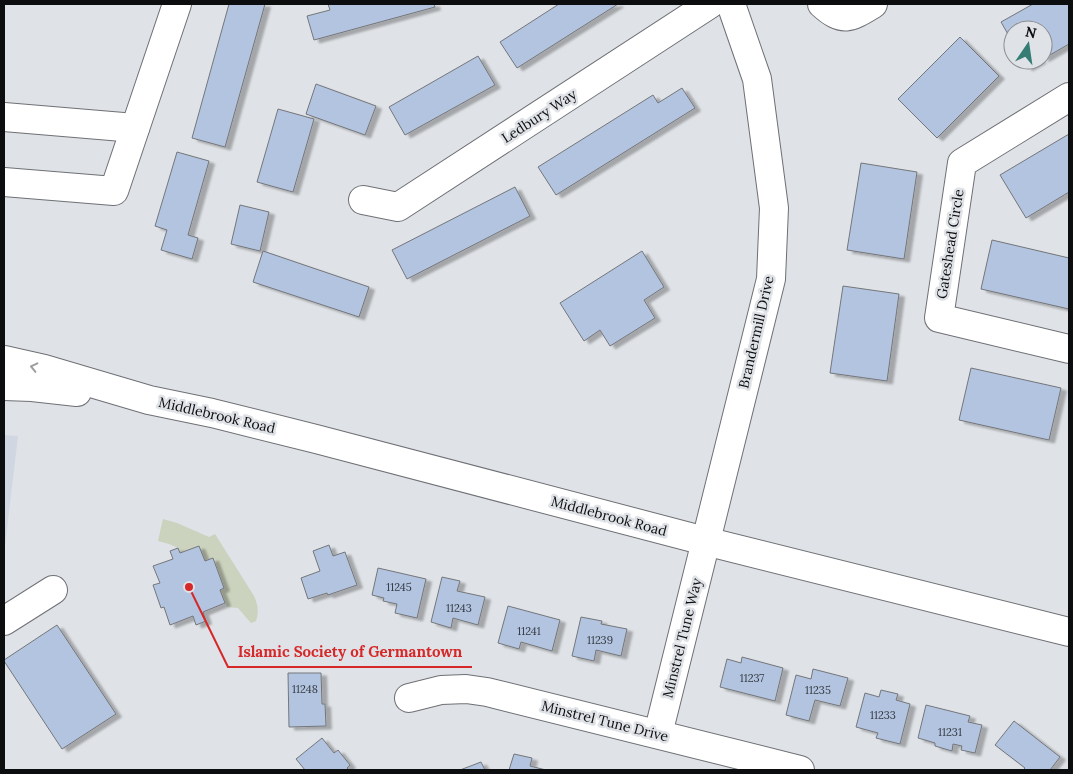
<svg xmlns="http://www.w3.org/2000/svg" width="1073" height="774" font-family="Lora,serif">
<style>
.built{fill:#d0d7e2}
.green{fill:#cbd2bd}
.building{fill:#b2c4df;stroke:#74767a;filter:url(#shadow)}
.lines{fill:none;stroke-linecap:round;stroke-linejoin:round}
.minor-casing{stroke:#6e7075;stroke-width:30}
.minor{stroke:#fff;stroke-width:28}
.oneway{stroke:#9e9e9f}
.labels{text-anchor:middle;stroke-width:5;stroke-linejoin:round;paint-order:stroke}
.number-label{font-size:11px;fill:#363b43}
.street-label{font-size:14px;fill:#0c0d0f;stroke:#dfe2e6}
.leader{fill:none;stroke:#d62828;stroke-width:2}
.callout-dot{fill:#d62828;stroke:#dfe2e6;stroke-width:2}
.callout-label{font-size:15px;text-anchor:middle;font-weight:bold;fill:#d62828;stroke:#dfe2e6;stroke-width:5;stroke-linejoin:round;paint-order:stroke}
</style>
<defs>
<filter id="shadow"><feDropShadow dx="5.5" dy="3" stdDeviation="1" flood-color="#0004"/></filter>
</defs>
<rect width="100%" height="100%" fill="#dfe2e6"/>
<path class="built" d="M4,435L18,436L4,554Z"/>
<path class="green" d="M163,519L177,523L209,537L215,534L254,596C258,605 259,612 256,621L251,623L238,608L227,607L220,590L224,588L214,559L205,561L199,546L180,553L178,548L169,544L158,541Z"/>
<g class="building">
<path d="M229,4H265L225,147L192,138Z"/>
<path d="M328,4H434L435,7L314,40L307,16L330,10Z"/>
<path d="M559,4H618L517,68L500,42Z"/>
<path d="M1033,4H1069V44L1043,59V30H1013V43L1001,22Z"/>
<path d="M960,37L999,76L937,138L898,99Z"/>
<path d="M478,56L495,85L405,135L389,107Z"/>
<path d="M1022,60H1041L1027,68Z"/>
<path d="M316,84L376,106L365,135L306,114Z"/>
<path d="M682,88L695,108L556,195L538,167L653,95L658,103Z"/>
<path d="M278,109L314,119L293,192L257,182Z"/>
<path d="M1069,134V192L1026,218L1000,175Z"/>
<path d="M177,152L209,161L188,235L198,238L192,259L161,250L167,230L155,226Z"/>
<path d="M861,163L917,172L904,259L847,250Z"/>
<path d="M515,187L530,216L407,279L392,250Z"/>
<path d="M240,205L269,212L260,251L231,244Z"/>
<path d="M992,240L1069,258V309L981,289Z"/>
<path d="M263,251L369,287L359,317L253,282Z"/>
<path d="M642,251L664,287L644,300L655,318L610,346L600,330L584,341L560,303Z"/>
<path d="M843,286L899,294L887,381L830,373Z"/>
<path d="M971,368L1061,388L1049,440L959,420Z"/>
<path d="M329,545L333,556L345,552L357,585L328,595L327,593L308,599L301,578L320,571L313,551Z"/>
<path d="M199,546L205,561L213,558L224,588L220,590L225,603L203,612L206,621L196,625L193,616L170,625L164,607L161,608L153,585L160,583L153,566L173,559L170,551L178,548L180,553Z"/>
<path d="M378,568L426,579L417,618L395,613L397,604L383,601L384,598L372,595Z"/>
<path d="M442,577L460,581L457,591L485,597L478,625L453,618L451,628L431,622Z"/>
<path d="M508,606L560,620L552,651L521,642L519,649L498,643Z"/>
<path d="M581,617L602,621L601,624L627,629L621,656L596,650L594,661L572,656Z"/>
<path d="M57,625L116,714L62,749L4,661V660Z"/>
<path d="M742,657L783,668L775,701L720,687L727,659L741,663Z"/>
<path d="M813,669L848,678L840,706L815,700L809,721L786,715L796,675L811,679Z"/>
<path d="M288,673H321L322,704H325L326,726L289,727Z"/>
<path d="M881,690L898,694L896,700L910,704L900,744L876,738L878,733L856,727L865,693L879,697Z"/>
<path d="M926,705L970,716L968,722L982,725L975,753L961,750L962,746L953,744L952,751L935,746V743L918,738Z"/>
<path d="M1014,721L1060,757L1050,770H1023L1025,768L995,745Z"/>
<path d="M322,738L334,753L338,750L350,765L347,768L349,770H305L296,759Z"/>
<path d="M514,754L532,758L530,766L546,770H509Z"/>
<path d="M481,762L485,770H460Z"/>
</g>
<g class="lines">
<g class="minor-casing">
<g id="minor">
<path d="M822,4C843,23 850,18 873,4"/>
<path d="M1069,97L962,163L939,318L1069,349"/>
<path d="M4,117L135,128"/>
<path d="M4,182L114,191L177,4"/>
<path d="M363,200L398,207L710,4"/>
<path d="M4,360L44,369L149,400L212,413L316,439L705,541L1069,632"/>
<path d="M4,386L32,387L77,392"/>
<path d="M4,621L53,590"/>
<path d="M409,698L441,690L466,689L487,692L800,770"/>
<path d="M658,734L771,279L774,208L757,79L731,4"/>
</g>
</g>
<use href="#minor" class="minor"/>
</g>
<defs><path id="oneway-chevron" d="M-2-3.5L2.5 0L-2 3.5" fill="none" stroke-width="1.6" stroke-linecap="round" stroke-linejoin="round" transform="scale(1.25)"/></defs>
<use class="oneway" href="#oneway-chevron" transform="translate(34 367) rotate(-167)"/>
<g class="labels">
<g class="number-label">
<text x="399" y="591">11245</text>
<text x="459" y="612">11243</text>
<text x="529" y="635">11241</text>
<text x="600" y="644">11239</text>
<text x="752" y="682">11237</text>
<text x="305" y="693">11248</text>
<text x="818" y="694">11235</text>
<text x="883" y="719">11233</text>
<text x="950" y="736">11231</text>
</g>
<g class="street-label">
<text transform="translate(539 116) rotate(-33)" y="5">Ledbury Way</text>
<text transform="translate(950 244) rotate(-81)" y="5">Gateshead Circle</text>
<text transform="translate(756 332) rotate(-77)" y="5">Brandermill Drive</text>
<text transform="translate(217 415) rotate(13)" y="5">Middlebrook Road</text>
<text transform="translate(609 516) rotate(15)" y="5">Middlebrook Road</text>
<text transform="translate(682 638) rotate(-76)" y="5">Minstrel Tune Way</text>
<text transform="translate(605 721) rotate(14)" y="5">Minstrel Tune Drive</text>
</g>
</g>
<path class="leader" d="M189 587L228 667H472"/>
<circle class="callout-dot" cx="189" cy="587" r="5"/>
<g class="callout-label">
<text x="350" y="657">Islamic Society of Germantown</text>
</g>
<rect width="1073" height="774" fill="none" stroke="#0c0d0f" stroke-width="10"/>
<g transform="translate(1028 45) rotate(13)"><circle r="24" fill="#dfe2e6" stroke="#8b8d90"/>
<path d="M0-4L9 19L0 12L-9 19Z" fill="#357c75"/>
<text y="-8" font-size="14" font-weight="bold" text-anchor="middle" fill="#0c0d0f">N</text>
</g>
</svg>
